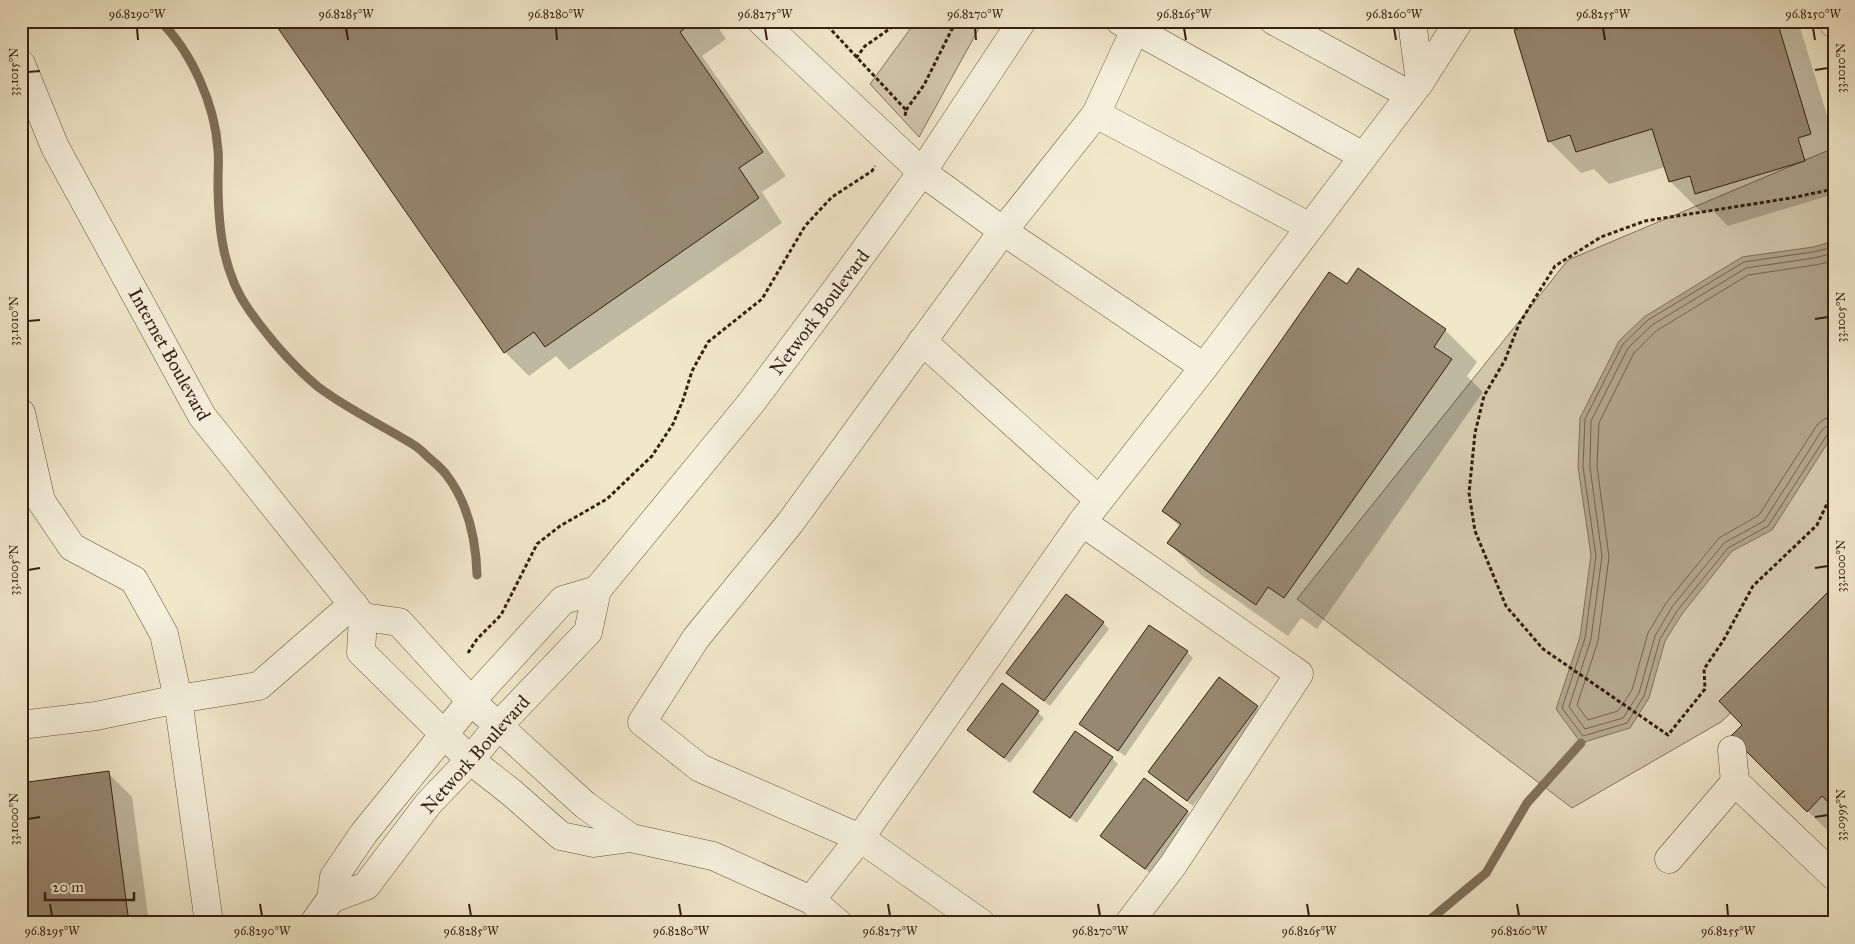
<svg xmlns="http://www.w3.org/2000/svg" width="1855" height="944" font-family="'IM FELL Great Primer',serif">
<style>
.green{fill:#d1c6aa;stroke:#84745d}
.water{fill:#b1a48b;stroke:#80705a}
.shadow{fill:#0003}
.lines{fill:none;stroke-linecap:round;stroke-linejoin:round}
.shore{stroke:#74624e;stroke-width:1}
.stream{stroke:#80705a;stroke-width:9}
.building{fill:#978871;stroke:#362110}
.minor-casing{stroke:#65533e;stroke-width:29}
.path{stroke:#362110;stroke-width:3;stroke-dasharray:4 2.5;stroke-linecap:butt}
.minor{stroke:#f6f0dd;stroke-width:28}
.ticks{fill:none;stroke:#362110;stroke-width:2}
.labels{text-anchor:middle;stroke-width:5;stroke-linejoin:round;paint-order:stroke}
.street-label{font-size:19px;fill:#362110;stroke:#f6f0dd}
.neatline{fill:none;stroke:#362110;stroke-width:2}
.ticks-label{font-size:12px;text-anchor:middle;fill:#362110}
</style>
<rect width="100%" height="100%" fill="#f1e8ca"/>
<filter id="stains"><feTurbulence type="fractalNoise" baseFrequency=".004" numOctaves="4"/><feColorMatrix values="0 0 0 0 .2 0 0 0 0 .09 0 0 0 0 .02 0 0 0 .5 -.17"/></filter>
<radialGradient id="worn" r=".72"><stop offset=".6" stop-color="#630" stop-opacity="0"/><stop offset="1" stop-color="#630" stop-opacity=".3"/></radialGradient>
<g class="green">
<path d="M916,21H983L919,137L870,84Z"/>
<path d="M1834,148V617L1721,722L1572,808L1297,599L1568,260Z"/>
</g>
<path class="water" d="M1834,241V433L1772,530L1732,551L1682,614L1665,641L1649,698L1630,728L1581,743L1556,709L1580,637L1591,555L1578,467L1580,418L1619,341L1644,317L1742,257L1813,247Z"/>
<g class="shadow">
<path d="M274,21H714L726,39L702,56L786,176L762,192L782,223L569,370L556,356L529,376L505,352Z"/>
<path d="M1532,21H1798L1834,138V168L1829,169L1834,184V194L1728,226L1712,210L1702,213L1670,181L1665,167L1609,184L1594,169L1581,173L1549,141Z"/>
<path d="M1359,269L1445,330L1477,362L1467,376L1483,392L1317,629L1301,618L1288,636L1201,575L1169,543L1180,527L1163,511L1347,286Z"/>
<path d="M1834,588V837L1732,736L1744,725Z"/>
<path d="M1103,623L1109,629L1050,706L1008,673Z"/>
<path d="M1187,652L1193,658L1125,756L1081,724Z"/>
<path d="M1220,679L1263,713L1193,806L1156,778Z"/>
<path d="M1003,685L1044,718L1010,763L968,730Z"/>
<path d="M1112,758L1118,764L1077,823L1040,798L1034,792Z"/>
<path d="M108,773L132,797L149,923H21Z"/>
<path d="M1187,812L1193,818L1151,874L1108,842Z"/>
</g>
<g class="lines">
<g class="shore">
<path d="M1834,247L1813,252L1744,262L1648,320L1623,344L1585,419L1583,467L1596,556L1585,638L1562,708L1583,736L1627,723L1644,696L1660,639L1677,611L1728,548L1768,526L1825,438L1829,432L1834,431"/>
<path d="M1834,253L1814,258L1746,268L1652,325L1628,348L1591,421L1590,467L1602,556L1591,639L1569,707L1585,729L1623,718L1639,693L1655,636L1672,607L1724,543L1764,521L1822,430L1827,426L1834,425"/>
<path d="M1834,261L1815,265L1748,275L1656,331L1634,353L1599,423L1597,466L1609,557L1598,641L1577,705L1588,720L1618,711L1632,690L1648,633L1666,603L1719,538L1759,515L1817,425L1824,419L1834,417"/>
</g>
<g class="stream">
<path d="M160,21C192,52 215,105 218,150C219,159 218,170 218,180C218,225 222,272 249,310C269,338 291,364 317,386C347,409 382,425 414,445C419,448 424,453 428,457C434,462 440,467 445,473C468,502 476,539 477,575"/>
<path d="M1426,923L1486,873L1527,803L1581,743"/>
</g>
</g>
<g class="building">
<path d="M273,21H695L680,32L763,152L739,168L759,198L545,347L534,332L504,353Z"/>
<path d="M1530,21H1777L1811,134L1798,138L1805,161L1695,194L1690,176L1669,182L1652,129L1576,152L1570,135L1548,142L1514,30L1531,25Z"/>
<path d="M1358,268L1446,329L1434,347L1452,359L1284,598L1268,587L1256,605L1167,543L1181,524L1162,511L1329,272L1347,284Z"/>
<path d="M1834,586V804L1832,806L1822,796L1807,812L1731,736L1742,725L1719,701Z"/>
<path d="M1066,594L1104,622L1044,701L1006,673Z"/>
<path d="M1149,625L1188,651L1118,751L1079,724Z"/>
<path d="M1219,677L1258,706L1187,801L1148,772Z"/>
<path d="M1002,683L1039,711L1004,758L967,730Z"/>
<path d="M1075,731L1113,757L1070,818L1033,792Z"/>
<path d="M109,771L129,923H21V783Z"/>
<path d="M1144,778L1188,811L1145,869L1100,836Z"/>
</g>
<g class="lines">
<g class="minor-casing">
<g id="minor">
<path d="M761,21L922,172L1003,231L1204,367"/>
<path d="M1120,21L1363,156"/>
<path d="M1274,21L1410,95"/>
<path d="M1412,21L1420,82"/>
<path d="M1833,21L1834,24"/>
<path d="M21,64L55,147L202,416L363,617L361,652L470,760L512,793L561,836L594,843L631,838L713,856L811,900L838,923"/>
<path d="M1096,114L1139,21"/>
<path d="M922,341L1099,500"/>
<path d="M21,413L41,501L72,547L134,580L164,634L178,699L209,923"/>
<path d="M1082,522L1299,674L1173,865L1129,923"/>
<path d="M363,617L399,622L471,701L585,805L631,838"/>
<path d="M21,725L96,716L178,699L259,686L353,604"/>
<path d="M1732,750L1735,782"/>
<path d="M1669,859L1735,782L1834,876"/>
<path d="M331,899L366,886L428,804L470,760L499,725L588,632L597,590L751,403L835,291L922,172L1022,21"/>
<path d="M811,900L860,838L1082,522L1204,367L1420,82L1459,21"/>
<path d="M314,923L331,899L334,877L364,833L471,701L563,600L597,590"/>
<path d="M981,923L860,838L700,768L642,722L696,638L790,523L1003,231L1096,114L1310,227"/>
</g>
</g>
<g class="path">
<path d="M823,21L906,110L905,116"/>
<path d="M856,58L865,46L901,21"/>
<path d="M906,110L924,85L956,21"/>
<path d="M1834,189L1791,198L1645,221L1601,237L1555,266L1519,324L1505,360L1484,396L1475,433L1469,493L1475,531L1506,606L1543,649L1668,735L1705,689L1704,669L1723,641L1753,586L1817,525L1834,489"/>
<path d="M468,653L477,639L501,615L537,544L560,526L607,499L652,456L673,424L683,400L692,371L708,342L762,299L805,226L832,197L872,171L875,166"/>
</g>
<use href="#minor" class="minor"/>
</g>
<path class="ticks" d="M137,28L138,40M346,28L348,40M556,28L557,40M765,28L767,40M975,28L976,40M1184,28L1186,40M1394,28L1396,40M1603,28L1605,40M1813,28L1815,40M1815,70L1828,68M28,72L40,71M1815,319L1828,317M28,321L40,320M1815,568L1828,566M28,570L40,568M1815,817L1828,815M28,819L40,817M50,904L52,916M260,904L262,916M469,904L471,916M679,904L681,916M888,904L890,916M1098,904L1100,916M1307,904L1309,916M1517,904L1519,916M1727,904L1728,916"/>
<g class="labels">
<g class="street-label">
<text transform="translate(819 312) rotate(-53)" y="7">Network Boulevard</text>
<text transform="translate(170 354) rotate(61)" y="7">Internet Boulevard</text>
<text transform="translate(475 754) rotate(-48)" y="7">Network Boulevard</text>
</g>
</g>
<rect width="1855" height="944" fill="none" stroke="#f1e8ca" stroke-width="55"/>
<path d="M45 892v8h89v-8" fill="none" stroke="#362110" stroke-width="2.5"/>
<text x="52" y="892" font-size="15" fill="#362110" stroke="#f6f0dd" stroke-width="4" paint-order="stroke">20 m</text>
<rect x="28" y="28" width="1800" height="888" class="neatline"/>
<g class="ticks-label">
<text x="137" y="18">96.8290°W</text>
<text x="346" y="18">96.8285°W</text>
<text x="556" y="18">96.8280°W</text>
<text x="765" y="18">96.8275°W</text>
<text x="975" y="18">96.8270°W</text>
<text x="1184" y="18">96.8265°W</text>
<text x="1394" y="18">96.8260°W</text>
<text x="1603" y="18">96.8255°W</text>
<text x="1813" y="18">96.8250°W</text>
<text transform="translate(1841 68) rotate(-90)" y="4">33.1010°N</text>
<text transform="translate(14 72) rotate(-90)" y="4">33.1015°N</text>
<text transform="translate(1841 317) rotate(-90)" y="4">33.1005°N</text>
<text transform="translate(14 321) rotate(-90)" y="4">33.1010°N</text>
<text transform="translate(1841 566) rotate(-90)" y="4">33.1000°N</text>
<text transform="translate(14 570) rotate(-90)" y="4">33.1005°N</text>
<text transform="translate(1841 815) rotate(-90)" y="4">33.0995°N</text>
<text transform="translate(14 819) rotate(-90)" y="4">33.1000°N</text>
<text x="52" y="935">96.8295°W</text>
<text x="262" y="935">96.8290°W</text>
<text x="471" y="935">96.8285°W</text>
<text x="681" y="935">96.8280°W</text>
<text x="890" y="935">96.8275°W</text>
<text x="1100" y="935">96.8270°W</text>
<text x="1309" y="935">96.8265°W</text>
<text x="1519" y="935">96.8260°W</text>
<text x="1728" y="935">96.8255°W</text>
</g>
<rect width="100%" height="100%" filter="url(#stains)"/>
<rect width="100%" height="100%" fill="url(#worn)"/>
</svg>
